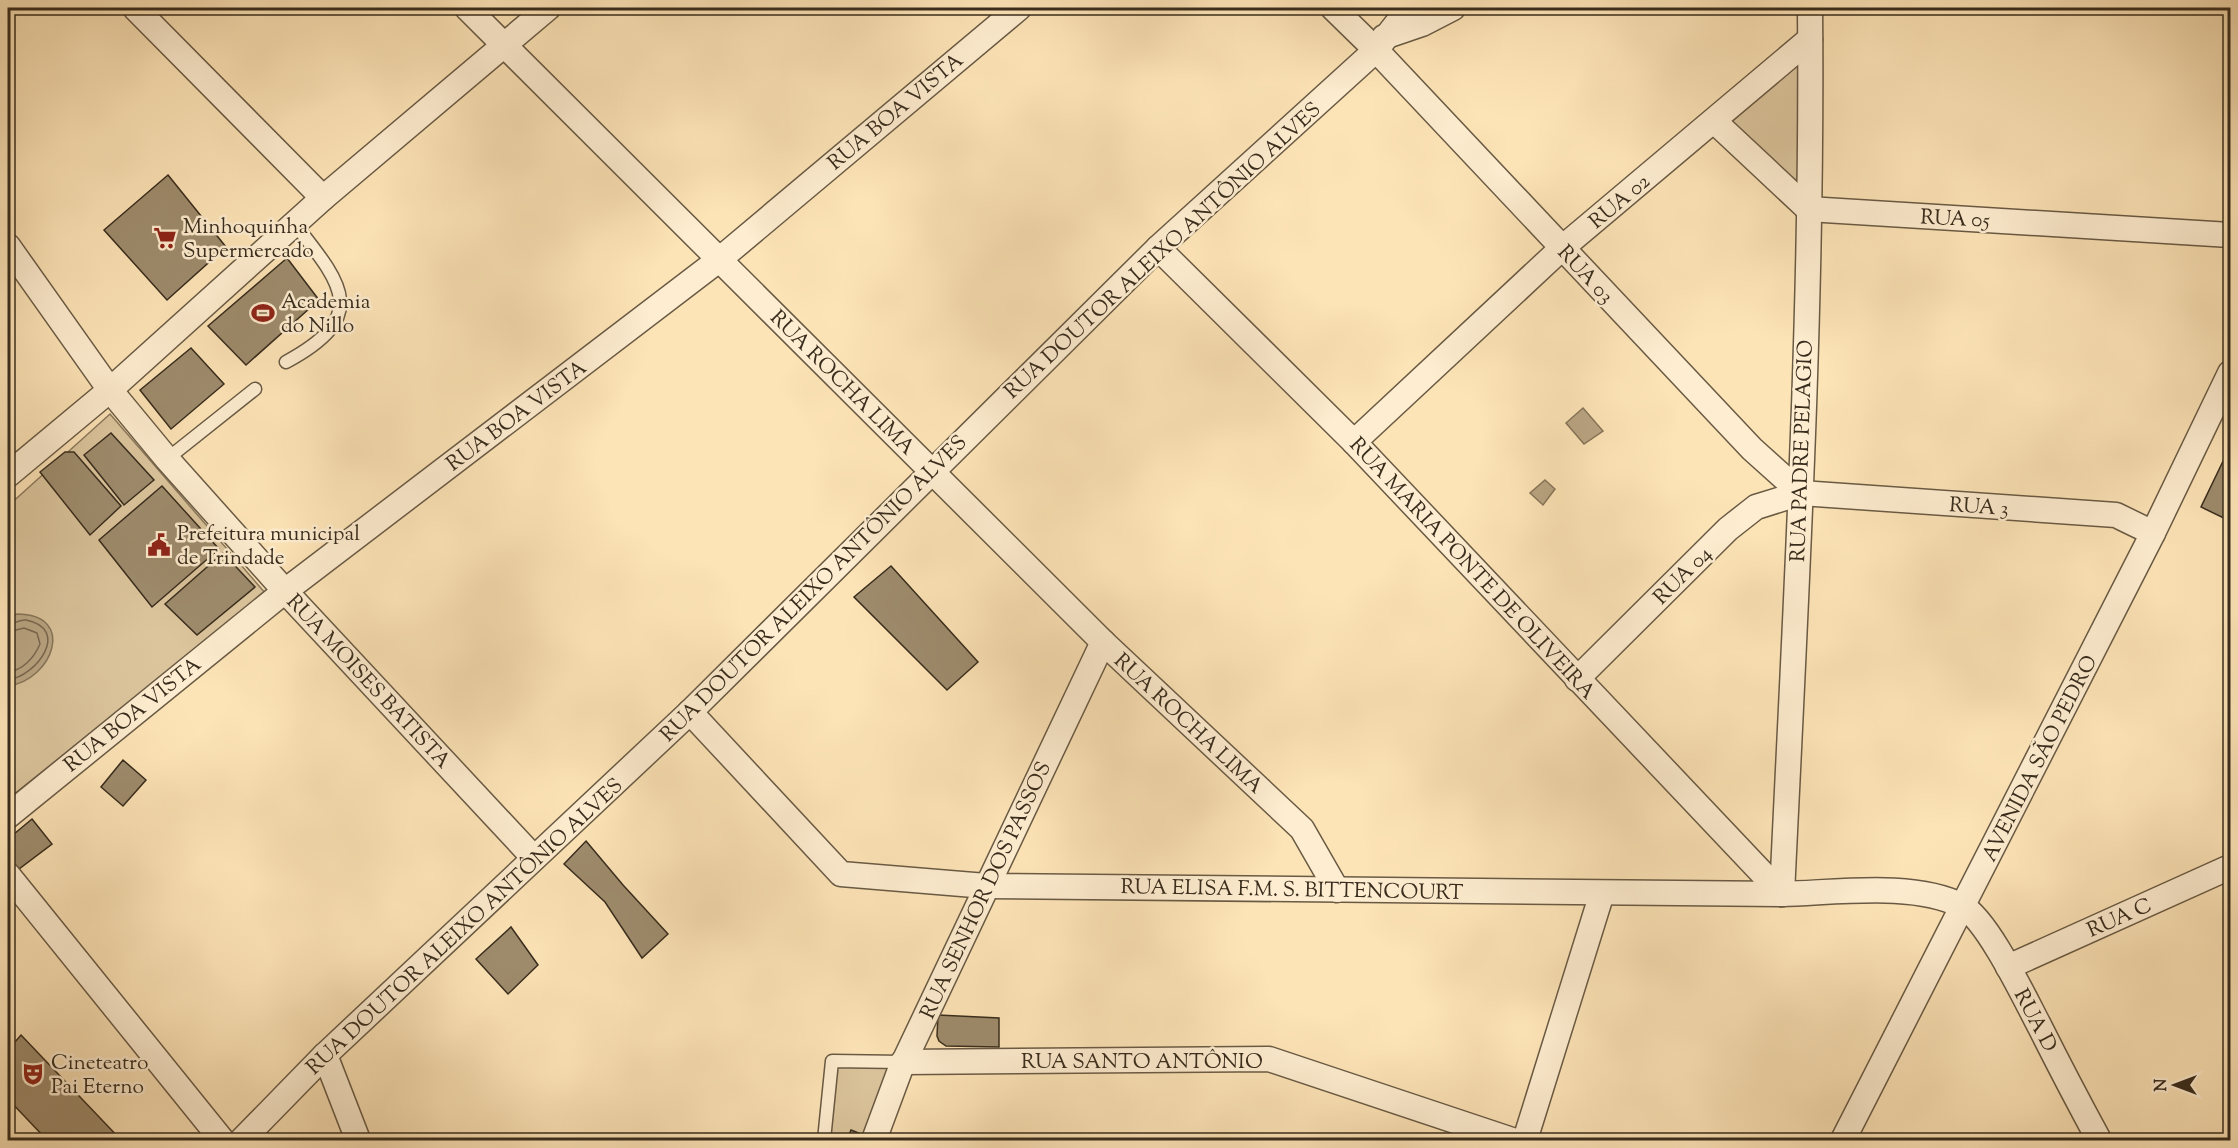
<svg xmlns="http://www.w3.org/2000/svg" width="2238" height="1148" font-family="'Sorts Mill Goudy',serif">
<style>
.green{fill:#dcc59d;stroke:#8a785d;stroke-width:1.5}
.water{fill:#baa583;stroke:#86755a;stroke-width:1.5}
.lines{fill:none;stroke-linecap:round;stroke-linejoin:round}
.shore{stroke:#796850;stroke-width:1.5}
.building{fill:#9e8c6d;stroke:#382c1d;stroke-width:1.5}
.lane-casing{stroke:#695a44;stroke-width:15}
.street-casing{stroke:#695a44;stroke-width:27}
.lane{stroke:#feedd0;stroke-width:12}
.street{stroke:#feedd0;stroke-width:24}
.labels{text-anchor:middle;stroke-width:5;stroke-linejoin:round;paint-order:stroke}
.street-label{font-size:21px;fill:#382c1d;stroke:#feedd0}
.poi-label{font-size:21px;fill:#382c1d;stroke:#feedd0;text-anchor:start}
</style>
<rect width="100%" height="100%" fill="#fde4b7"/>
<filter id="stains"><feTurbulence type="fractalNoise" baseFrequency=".00333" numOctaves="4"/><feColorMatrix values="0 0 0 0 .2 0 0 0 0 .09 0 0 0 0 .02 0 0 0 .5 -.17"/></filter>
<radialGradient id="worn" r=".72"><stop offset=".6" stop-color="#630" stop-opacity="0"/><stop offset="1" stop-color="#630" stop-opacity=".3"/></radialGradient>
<g class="green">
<path d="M1802,60L1798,184L1729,124Z"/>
<path d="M110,414L266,594L8,799V506Z"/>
<path d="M835,1064H899L871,1140H826Z"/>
</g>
<g class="water">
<path d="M1583,408L1603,431L1584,444L1566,423Z"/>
<path d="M1545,480L1555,489L1543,505L1530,493Z"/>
<path d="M17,614C77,614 53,680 8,686V620Z"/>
</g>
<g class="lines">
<g class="shore">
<path d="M8,625C14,624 19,619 26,620C71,629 37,676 8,680"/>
<path d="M8,632L24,628L37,633L40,644C34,658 23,670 8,672"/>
</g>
</g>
<g class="building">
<path d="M168,175L226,247L167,300L104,230Z"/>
<path d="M287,258L319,300L246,365L208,326Z"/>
<path d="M191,348L224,384L171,429L140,390Z"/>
<path d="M111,433L154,480L124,505L84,455Z"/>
<path d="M65,452H74L121,506L90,535L40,472Z"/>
<path d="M2226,455L2230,457V521L2201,507Z"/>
<path d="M162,486L219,549L152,607L99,540Z"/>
<path d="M223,553L255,587L197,635L165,604Z"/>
<path d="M891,566L978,662L947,690L854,597Z"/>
<path d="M123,760L146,780L123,806L101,787Z"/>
<path d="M32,819L52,844L15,872L8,865V839Z"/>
<path d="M586,841L623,885L668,934L642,958L605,902L564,864Z"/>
<path d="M511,927L538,965L508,994L476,959Z"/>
<path d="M938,1015L999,1018V1047L946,1046L939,1041L937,1036Z"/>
<path d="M21,1035L121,1140H47L8,1099V1050Z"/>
<path d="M851,1130L866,1136L865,1140H847Z"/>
</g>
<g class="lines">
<g class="lane-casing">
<g id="lane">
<path d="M286,362C371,316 342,284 294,223"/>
<path d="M167,459L255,389"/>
<path d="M824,1140L832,1061L903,1062"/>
</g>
</g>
<g class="street-casing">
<g id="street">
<path d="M135,8L323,198"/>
<path d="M467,8L1103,642L1302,829L1337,890"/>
<path d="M1333,8L1376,50L1752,449L1801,493"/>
<path d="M1384,37L1422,24L1453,8"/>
<path d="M1714,121L1808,209L2230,235"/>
<path d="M8,246L110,390L167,459L285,591L534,858"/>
<path d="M1158,248L1354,442L1782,894"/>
<path d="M1354,442L1562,248L1810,39"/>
<path d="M8,475L110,390L323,198L548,8"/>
<path d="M1577,679L1728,529L1756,507L1801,493L2116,515L2153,533"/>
<path d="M690,712L841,874L986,886L1782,894C1834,893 1915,881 1962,906C1988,920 2025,999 2040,1027C2059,1065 2079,1103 2099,1140"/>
<path d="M8,816L285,591L720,259L1019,8"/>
<path d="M8,875L222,1140"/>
<path d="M1782,894C1796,599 1813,303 1810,8"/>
<path d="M2008,967L2230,867"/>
<path d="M325,1055L358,1140"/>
<path d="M903,1062L1269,1059L1512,1140"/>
<path d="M242,1140L325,1055L690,712L1158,248L1376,50L1409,8"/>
<path d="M874,1140L900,1070L1103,642"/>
<path d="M1525,1140L1602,893"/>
<path d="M1843,1140L2153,533L2230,373"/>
</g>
</g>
<use href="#lane" class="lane"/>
<use href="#street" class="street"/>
</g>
<defs>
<g id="supermarket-bare" transform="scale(1.8)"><path d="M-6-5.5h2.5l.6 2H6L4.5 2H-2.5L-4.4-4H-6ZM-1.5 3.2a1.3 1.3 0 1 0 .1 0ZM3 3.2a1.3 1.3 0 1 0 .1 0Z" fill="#8f2418" stroke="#feedd0" stroke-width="2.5" paint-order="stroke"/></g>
<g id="stadium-bare" transform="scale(1.8)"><path d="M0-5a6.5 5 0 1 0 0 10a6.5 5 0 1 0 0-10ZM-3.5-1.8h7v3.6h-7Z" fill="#8f2418" stroke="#feedd0" stroke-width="2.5" paint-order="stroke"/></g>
<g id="civic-bare" transform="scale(1.8)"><path d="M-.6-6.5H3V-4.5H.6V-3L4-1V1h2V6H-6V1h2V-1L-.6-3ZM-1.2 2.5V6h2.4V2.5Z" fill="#8f2418" stroke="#feedd0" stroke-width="2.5" paint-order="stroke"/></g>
<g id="theatre-bare" transform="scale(1.8)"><path d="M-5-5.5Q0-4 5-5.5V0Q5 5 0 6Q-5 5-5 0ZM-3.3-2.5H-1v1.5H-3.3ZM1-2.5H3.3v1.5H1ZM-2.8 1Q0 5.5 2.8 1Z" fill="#8f2418" stroke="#feedd0" stroke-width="2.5" paint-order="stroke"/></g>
</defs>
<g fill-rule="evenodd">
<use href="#supermarket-bare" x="165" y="238"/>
<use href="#stadium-bare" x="263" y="313"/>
<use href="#civic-bare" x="159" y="545"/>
<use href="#theatre-bare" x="33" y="1074"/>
</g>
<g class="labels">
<g class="street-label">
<text transform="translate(895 111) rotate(-40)" y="7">RUA BOA VISTA</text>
<text transform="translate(1619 201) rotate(-40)" y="7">RUA 02</text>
<text transform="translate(1955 218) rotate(3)" y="7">RUA 05</text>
<text transform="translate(1162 250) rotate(-43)" y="7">RUA DOUTOR ALEIXO ANTÔNIO ALVES</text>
<text transform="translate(1586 274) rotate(47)" y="7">RUA 03</text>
<text transform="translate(843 382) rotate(45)" y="7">RUA ROCHA LIMA</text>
<text transform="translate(516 415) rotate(-37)" y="7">RUA BOA VISTA</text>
<text transform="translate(1801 451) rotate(-88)" y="7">RUA PADRE PELAGIO</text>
<text transform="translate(1979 506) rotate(4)" y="7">RUA 3</text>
<text transform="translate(1473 568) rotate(47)" y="7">RUA MARIA PONTE DE OLIVEIRA</text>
<text transform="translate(1682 575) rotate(-45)" y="7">RUA 04</text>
<text transform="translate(813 588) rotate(-45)" y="7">RUA DOUTOR ALEIXO ANTÔNIO ALVES</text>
<text transform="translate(369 681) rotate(47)" y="7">RUA MOISES BATISTA</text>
<text transform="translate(132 714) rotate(-39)" y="7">RUA BOA VISTA</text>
<text transform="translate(1189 723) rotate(43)" y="7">RUA ROCHA LIMA</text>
<text transform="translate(2039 758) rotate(-63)" y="7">AVENIDA SÃO PEDRO</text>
<text transform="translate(1292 889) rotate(1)" y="7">RUA ELISA F.M. S. BITTENCOURT</text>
<text transform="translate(985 890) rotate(-65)" y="7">RUA SENHOR DOS PASSOS</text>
<text transform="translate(2119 917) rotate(-24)" y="7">RUA C</text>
<text transform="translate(464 926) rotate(-43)" y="7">RUA DOUTOR ALEIXO ANTÔNIO ALVES</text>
<text transform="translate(2036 1020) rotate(62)" y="7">RUA D</text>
<text x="1142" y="1068">RUA SANTO ANTÔNIO</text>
</g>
<g class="poi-label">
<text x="183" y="233">Minhoquinha<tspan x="183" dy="24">Supermercado</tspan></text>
<text x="281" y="308">Academia<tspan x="281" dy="24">do Nillo</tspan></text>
<text x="177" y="540">Prefeitura municipal<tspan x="177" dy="24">de Trindade</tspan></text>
<text x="51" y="1069">Cineteatro<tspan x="51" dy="24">Pai Eterno</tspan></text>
</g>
</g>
<rect width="2238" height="1148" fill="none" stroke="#fde4b7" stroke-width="30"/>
<rect x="9" y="9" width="2220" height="1130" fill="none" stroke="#382c1d" stroke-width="3"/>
<rect x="15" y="15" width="2208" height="1118" fill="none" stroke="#382c1d" stroke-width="1.5"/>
<g transform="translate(2175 1085) rotate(270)" stroke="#feedd0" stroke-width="4.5" paint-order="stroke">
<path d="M0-4.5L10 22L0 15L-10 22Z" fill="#382c1d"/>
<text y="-9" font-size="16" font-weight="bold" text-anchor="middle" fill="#382c1d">N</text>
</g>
<rect width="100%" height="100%" filter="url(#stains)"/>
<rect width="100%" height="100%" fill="url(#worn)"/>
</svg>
